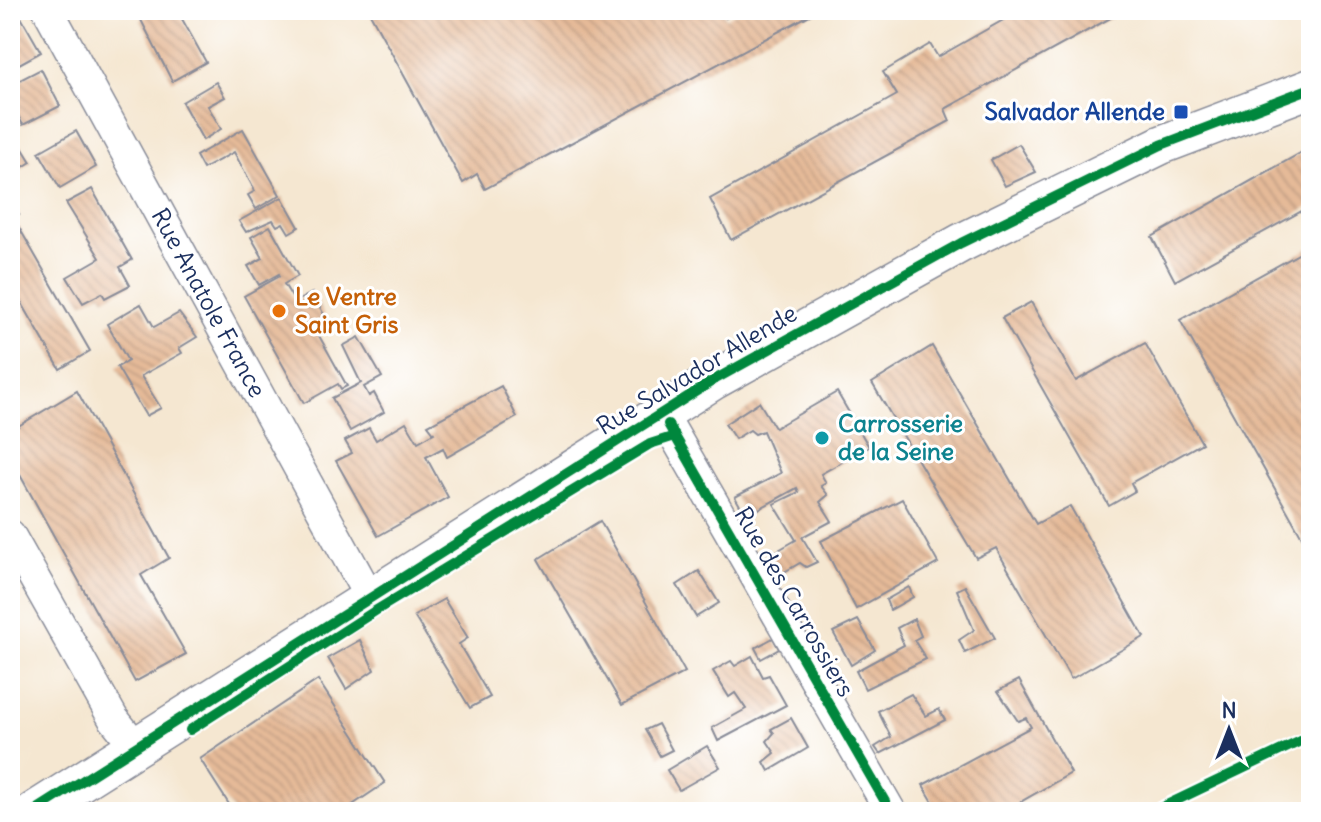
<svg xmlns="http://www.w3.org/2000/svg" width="1321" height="822" font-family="Delius,sans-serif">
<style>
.building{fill:url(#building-back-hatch)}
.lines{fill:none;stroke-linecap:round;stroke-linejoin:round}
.minor-casing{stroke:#888b98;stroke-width:33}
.tertiary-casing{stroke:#888b98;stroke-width:41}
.minor{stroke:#fff;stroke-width:30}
.tertiary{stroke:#fff;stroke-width:38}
.cycleway-casing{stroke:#fff;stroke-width:15}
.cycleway{stroke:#00873e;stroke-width:10}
.transit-dot{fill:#1a4fb4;stroke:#fff;stroke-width:3}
.food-dot{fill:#e8710a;stroke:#fff;stroke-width:3}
.culture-dot{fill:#0f9aa8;stroke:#fff;stroke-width:3}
.labels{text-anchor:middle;stroke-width:6;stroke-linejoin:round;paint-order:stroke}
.transit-label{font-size:24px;font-weight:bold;fill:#164399;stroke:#fff;text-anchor:end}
.food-label{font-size:24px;font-weight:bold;fill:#c56008;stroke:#fff;text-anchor:start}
.street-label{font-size:24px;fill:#1b2f5e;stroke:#fff}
.culture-label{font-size:24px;font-weight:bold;fill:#0d838f;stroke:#fff;text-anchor:start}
</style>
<defs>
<pattern id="building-back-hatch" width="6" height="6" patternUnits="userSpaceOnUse" patternTransform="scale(2)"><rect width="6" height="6" fill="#e5ba98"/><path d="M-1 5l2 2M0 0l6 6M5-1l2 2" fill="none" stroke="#c4a085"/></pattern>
</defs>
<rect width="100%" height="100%" fill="#fff"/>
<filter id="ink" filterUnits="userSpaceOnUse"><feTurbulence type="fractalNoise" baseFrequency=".0125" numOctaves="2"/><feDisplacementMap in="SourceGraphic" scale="16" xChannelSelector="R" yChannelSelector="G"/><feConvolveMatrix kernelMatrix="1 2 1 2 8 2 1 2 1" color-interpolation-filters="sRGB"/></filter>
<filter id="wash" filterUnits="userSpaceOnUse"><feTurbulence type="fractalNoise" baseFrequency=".006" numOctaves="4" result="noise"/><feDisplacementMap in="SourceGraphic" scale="32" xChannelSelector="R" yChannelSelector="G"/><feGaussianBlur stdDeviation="1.8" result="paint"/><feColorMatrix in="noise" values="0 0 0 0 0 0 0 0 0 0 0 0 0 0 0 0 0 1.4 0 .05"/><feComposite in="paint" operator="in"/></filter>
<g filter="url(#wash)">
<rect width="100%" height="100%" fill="#f5e7d1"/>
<g id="blocks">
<g class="building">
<path d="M159,10H177L206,62L172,81L141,20Z"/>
<path d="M368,10H722L726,18L742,10H819L485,189L477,174L463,183Z"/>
<path d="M1021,10H1125L945,109L950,121L731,240L710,199L897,95L883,72L930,44L938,57Z"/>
<path d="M18,12L41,52L10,69V17Z"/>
<path d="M41,69L60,106L23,125L10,101V85Z"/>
<path d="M216,82L225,97L208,106L221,129L203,140L182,102Z"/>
<path d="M243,129L280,195L256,209L248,195L255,191L234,152L203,169L196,156Z"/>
<path d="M76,131L96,167L60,188L39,152Z"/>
<path d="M20,144L31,162L10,175V150Z"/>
<path d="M1019,144L1036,172L1005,186L991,160Z"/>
<path d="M1311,147V206L1175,281L1152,237Z"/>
<path d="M92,189L132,260L120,267L130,285L105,298L102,293L83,303L67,277L100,258L66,203Z"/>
<path d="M282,197L299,227L289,233L283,223L277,226L273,220L246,232L239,221Z"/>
<path d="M10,199L19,214L13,217L90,351L60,369L16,293L10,297Z"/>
<path d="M270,226L298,276L284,284L295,302L312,293L326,318L313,325L347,386L341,389L338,384L304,403L244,296L280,276L279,274L259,285L248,266L263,258L251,237Z"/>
<path d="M1311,247V553L1180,320Z"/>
<path d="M1031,302L1076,381L1145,343L1202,443L1131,483L1135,491L1109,506L1002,318Z"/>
<path d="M141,304L154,327L179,313L197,337L179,348L182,353L141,376L161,408L146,416L117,367L128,361L107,324Z"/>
<path d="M359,337L382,377L364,387L369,396L374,393L384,412L350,431L332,398L361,383L343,346Z"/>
<path d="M932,346L1036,524L1070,506L1144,637L1071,679L996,548L976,558L872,383Z"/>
<path d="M501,386L517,417L447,457L443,448L426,457L448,497L378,536L336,461L352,453L345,441L369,428L376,440L406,422L418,442L434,433L428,425Z"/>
<path d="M77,391L169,558L141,575L186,654L135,682L10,457V431Z"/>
<path d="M837,392L869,447L821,474L826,483L821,486L828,495L820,502L832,521L802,537L817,562L806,567L800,563L779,575L768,556L796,540L774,504L799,492L797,488L746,516L735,497L781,473L763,431L755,434L750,430L735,439L725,424L759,402L775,428Z"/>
<path d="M902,499L938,563L856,609L821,541Z"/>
<path d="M600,521L685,672L622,705L538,559Z"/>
<path d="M699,571L719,603L696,617L677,585Z"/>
<path d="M965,586L995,638L965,653L959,640L974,630L957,590Z"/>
<path d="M909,587L913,597L890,610L886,600Z"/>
<path d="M444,599L468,638L459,644L490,697L470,708L414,616Z"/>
<path d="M914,619L921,636L914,640L926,659L865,689L856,671L904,645L897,628Z"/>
<path d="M858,620L875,650L851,665L833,632Z"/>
<path d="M773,638L779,649L761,659L755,648Z"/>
<path d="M360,640L374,670L346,689L328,658Z"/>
<path d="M752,656L763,677L769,675L786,705L718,741L712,728L746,709L735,693L729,697L713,671L731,661L735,666Z"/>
<path d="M318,680L385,783L342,812H234L200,759Z"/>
<path d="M1019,680L1071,773L1003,812H939L923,785L1031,727L1026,718L1018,721L998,691Z"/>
<path d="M911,694L926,716L939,709L945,720L880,754L875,747L891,737L878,711Z"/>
<path d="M791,718L808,748L769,771L764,762L775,753L767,741L774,733L771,729Z"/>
<path d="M658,724L672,750L660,756L645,730Z"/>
<path d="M707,746L720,767L679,790L667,770Z"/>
</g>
</g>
</g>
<g filter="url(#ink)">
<use href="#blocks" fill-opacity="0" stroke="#888b98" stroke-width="2"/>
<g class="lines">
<g class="minor-casing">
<g id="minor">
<path id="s1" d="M48,10L370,598"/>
<path d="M661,412L891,812"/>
<path d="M10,535L113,718L137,748"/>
</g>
</g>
<g class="tertiary-casing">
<path id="tertiary" d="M33,812L714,380L961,243L1161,145L1311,88"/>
</g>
<use href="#minor" class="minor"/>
<use href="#tertiary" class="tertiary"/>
<g class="cycleway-casing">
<g id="cycleway">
<path d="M668,424L891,812"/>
<path d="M190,730L375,611L650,444L675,436"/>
<path d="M33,812L714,380L961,243L1161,145L1311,88"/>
<path d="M1152,812L1311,736"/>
</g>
</g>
<use href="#cycleway" class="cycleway"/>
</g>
</g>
<rect class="transit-dot" x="1173" y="104" width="16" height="16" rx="4"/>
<circle class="food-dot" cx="279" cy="311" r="8"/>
<circle class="culture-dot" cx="822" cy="438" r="8"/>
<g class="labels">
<g class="transit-label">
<text x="1165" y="120">Salvador Allende</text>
</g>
<g class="food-label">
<text x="295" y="305">Le Ventre<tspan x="295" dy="28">Saint Gris</tspan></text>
</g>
<g class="street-label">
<text dy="8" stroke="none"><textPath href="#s1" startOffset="334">Rue Anatole France</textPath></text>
<text transform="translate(697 370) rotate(-31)" y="8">Rue Salvador Allende</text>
<text transform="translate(794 602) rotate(60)" y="8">Rue des Carrossiers</text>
</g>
<g class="culture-label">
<text x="838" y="432">Carrosserie<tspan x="838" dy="28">de la Seine</tspan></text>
</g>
</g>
<rect width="1321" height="822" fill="none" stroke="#fff" stroke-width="40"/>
<g transform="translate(1229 730)" stroke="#ffffff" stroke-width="6" paint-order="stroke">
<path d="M0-6L14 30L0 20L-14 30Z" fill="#1b2f5e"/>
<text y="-12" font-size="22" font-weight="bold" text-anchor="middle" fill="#1b2f5e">N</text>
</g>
</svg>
